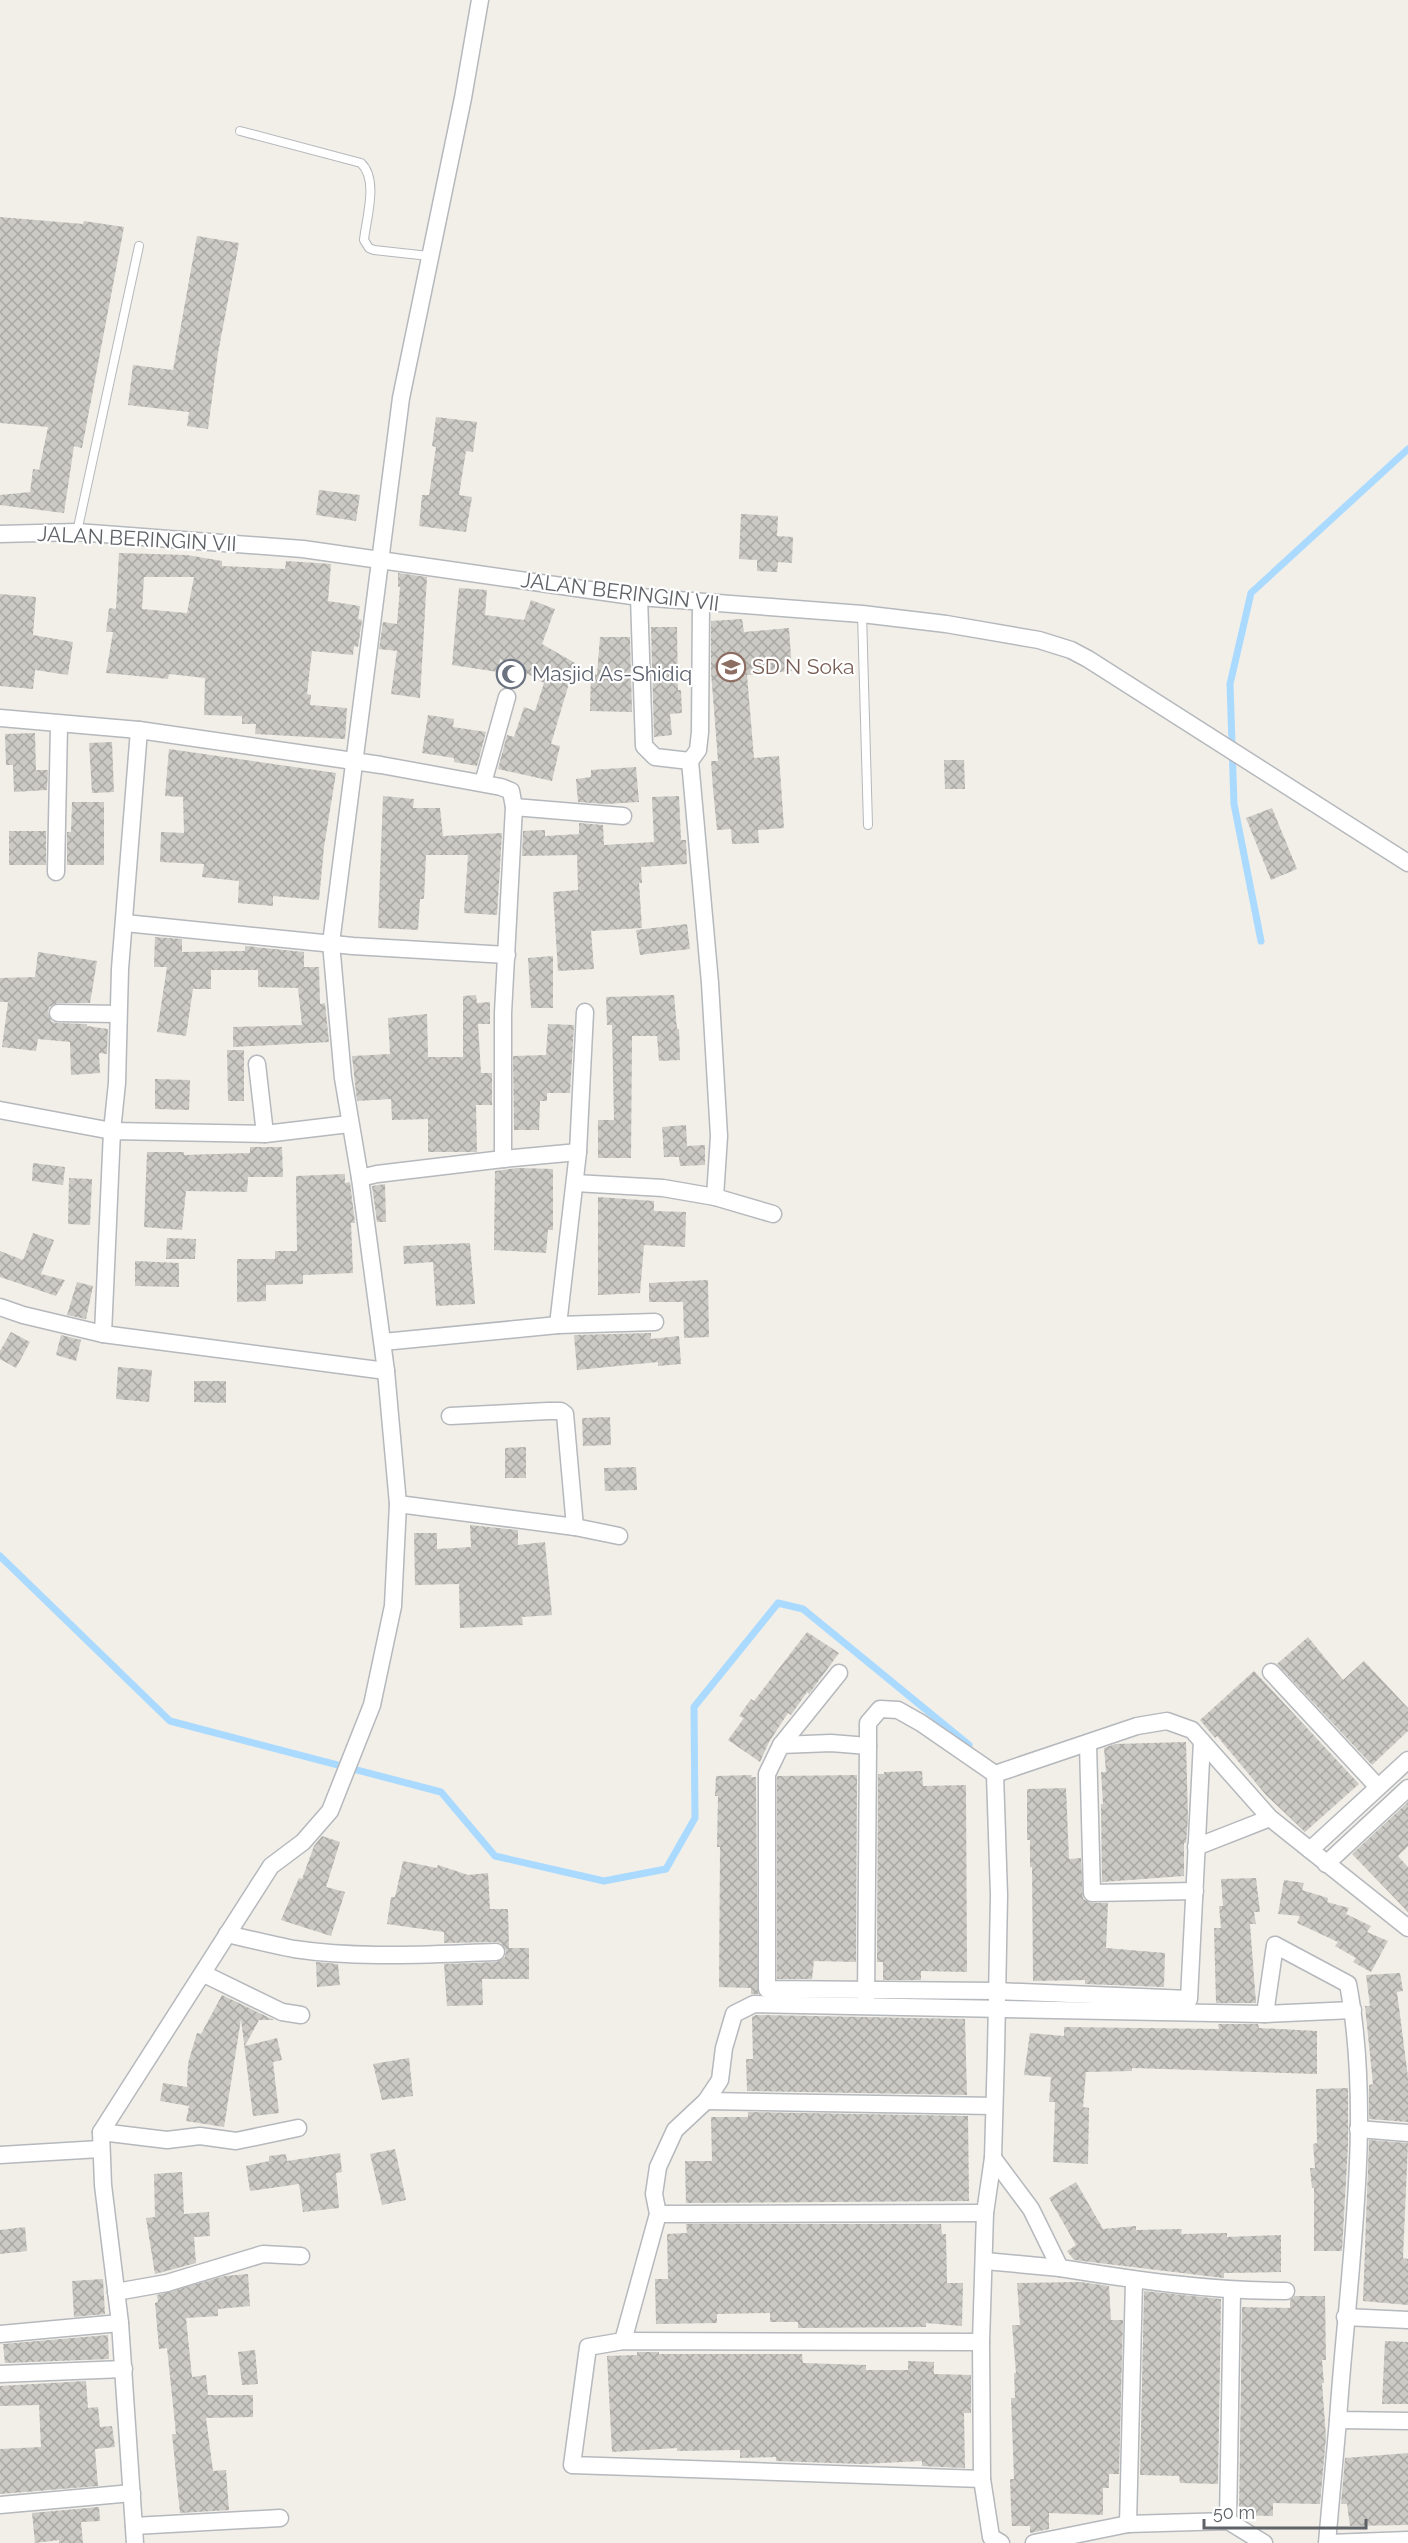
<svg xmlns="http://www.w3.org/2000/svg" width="1408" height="2543" font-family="Raleway,sans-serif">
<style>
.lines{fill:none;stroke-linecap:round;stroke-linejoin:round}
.stream{stroke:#aadaff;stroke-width:7}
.building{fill:url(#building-cross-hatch);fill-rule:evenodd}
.lane-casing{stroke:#b5b8bc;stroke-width:10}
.street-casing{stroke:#b5b8bc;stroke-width:19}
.lane{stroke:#fff;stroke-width:8}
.street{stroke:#fff;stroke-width:16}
.labels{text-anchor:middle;stroke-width:4.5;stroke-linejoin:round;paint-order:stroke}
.street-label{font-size:21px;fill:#5f6368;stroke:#fff}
.education-label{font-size:21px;fill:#785e54;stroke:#fff;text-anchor:start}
.worship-label{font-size:21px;fill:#5b616d;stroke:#fff;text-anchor:start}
</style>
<defs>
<pattern id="building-cross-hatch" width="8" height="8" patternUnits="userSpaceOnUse" patternTransform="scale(1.5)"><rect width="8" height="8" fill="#cccac5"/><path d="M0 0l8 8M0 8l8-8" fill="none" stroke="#a9a8a4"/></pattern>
</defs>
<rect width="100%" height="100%" fill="#f1efe8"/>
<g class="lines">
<g class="stream">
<path d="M1261,941L1234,804L1230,684L1251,593L1408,449"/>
<path d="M0,1556L170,1721L441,1792L495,1856L604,1881L666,1869L695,1818L694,1707L778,1603L803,1609L969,1745"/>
</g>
</g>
<g class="building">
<path d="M0,217L83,224L84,221L124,227L82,448L74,446L64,513L0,505V495L30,492L33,469L39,470L48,427L0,423Z"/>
<path d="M197,236L239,243L218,353L208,429L187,426L189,412L128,405L133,365L173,370Z"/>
<path d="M436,417L477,422L473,452L466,451L459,495L472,497L466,532L419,526L422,495H429L436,447L432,446Z"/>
<path d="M319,490L360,495L356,521L316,515Z"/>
<path d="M741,514L778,516L777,536L793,537L792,563L778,562L777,572L757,571V560L739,559Z"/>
<path d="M119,553L187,555L222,561V566L285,569L286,561L331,564L328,601L360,606L358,619L362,620L358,647L354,646L353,655L312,651L307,694L311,695L310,705L347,708L345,739L255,734L256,724H242V716L204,715L205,678L169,674L168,679L106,673L113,632H106L109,608L116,609ZM144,577H194L187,613L142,609Z"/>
<path d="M398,573L427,577L420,698L391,694L397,651L379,649L383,622L397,624L400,587H398Z"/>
<path d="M459,588L487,590L485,615L524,620L531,600L555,609L542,644L575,663L551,744L560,746L552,781L498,769L507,735L514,737L524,707L535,711L544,683L500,659L498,672L452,665Z"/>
<path d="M0,594L36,597L33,635L73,642L68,675L35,670L33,689L0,686Z"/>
<path d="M742,619L744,632L789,628L792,671L747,675L754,758L779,756L784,828L758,830L759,843L732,844L731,829L717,830L713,789L711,761H718L711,672V621Z"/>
<path d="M651,627H677L678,690H681L682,713L670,714L672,735L654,737Z"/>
<path d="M600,637H630L632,712L590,711L591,672L597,675Z"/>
<path d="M428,715L454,719L453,727L486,732L477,766L454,762V758L422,753Z"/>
<path d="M35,733L36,770H48L47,790L14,792L13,765H6L5,734Z"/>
<path d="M112,742L114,792L92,793L89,743Z"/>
<path d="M169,749L336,773L324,847L319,900L273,896V906L238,903L239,881L202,877L204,864L160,862L161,832L184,833L183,797L165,796Z"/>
<path d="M944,760H964L965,789H945Z"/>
<path d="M636,767L639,802L606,804L578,802L576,779L591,777V770Z"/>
<path d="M383,796L414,799L413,808H440L443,836L502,833L497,915L464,913L468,855H426L424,899H420L418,930L378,928Z"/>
<path d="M679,796L681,840H686L687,864L641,867L642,883H639L642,928L591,931L594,969L558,971L553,892L578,890L577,855L522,856L523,831L545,830V836L579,834V823L603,825L604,845L654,842L652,797Z"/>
<path d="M72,802H104V865H67V832H71Z"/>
<path d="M1272,808L1297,869L1271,880L1246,818Z"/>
<rect x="9" y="831" width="37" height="34"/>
<path d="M687,924L690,949L640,955L636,930Z"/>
<path d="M155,937L182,939V952L245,951V946L304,952V967H319L320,1004L325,1003L329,1042L233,1047V1027L302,1025L298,988L258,987V970H211V989H193L186,1036L157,1032L167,967H154Z"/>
<path d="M38,952L97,961L90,1003H58L49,1007L48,1013L52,1022L57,1023L87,1024V1026L108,1029L107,1054L99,1053L100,1073L71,1075L70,1042L38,1039L36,1051L2,1047L8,1002H0V978L35,977Z"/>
<path d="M553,956V1008H531L528,958Z"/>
<path d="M476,995L477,1003L490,1002V1024H478L481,1073H492V1105H476L477,1152H428V1119L392,1120L391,1099L357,1101L352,1056L390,1054L388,1018L427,1014L428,1057H463V996Z"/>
<path d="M674,995L677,1029H679L680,1060L659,1061L657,1036H632L631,1158H598V1120H614L612,1025H607L606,997Z"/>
<path d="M548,1024L574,1025L570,1093H547V1101H540L539,1130H514L513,1056L546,1055Z"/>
<path d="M227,1050H244V1101H228Z"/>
<path d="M155,1079L190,1080L189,1110L155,1109Z"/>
<path d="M686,1125L687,1146L705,1145V1165L680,1166L679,1157H664L662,1127Z"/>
<path d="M250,1147H282L283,1177H248L247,1192L186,1191L182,1230L144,1227L147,1152H184V1155L250,1153Z"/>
<path d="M33,1163L65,1167L63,1185L32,1181Z"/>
<path d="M517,1168L553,1169V1230H548L546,1253L494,1250L495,1171Z"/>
<path d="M345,1174V1183L350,1182L355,1223H351L353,1273L303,1275V1284L266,1285V1301L237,1302V1259H275V1251H297L296,1176Z"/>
<path d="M69,1178L92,1179L90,1225L68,1224Z"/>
<path d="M385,1184L386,1222H377L372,1186Z"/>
<path d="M598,1197L654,1201V1211L686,1212L685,1247L644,1245L640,1293L598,1295Z"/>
<path d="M33,1233L54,1240L41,1274L65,1280L56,1296L0,1277V1251L23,1260Z"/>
<path d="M167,1238L196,1239L195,1259H166Z"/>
<path d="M470,1243L475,1304L436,1306L433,1262L404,1264L403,1246Z"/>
<path d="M135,1261L179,1263V1287L135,1286Z"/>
<path d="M708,1280L709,1337L684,1338L683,1302H649V1283Z"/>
<path d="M77,1282L93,1286L86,1319L67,1315Z"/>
<path d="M11,1332L30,1342L16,1368L0,1359V1351Z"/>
<path d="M651,1333V1339L679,1336L681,1364L658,1366V1362L577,1370L574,1335Z"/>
<path d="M61,1335L81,1340L76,1361L56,1355Z"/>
<path d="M118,1367L152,1370L149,1402L116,1399Z"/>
<path d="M194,1381H226V1403L194,1402Z"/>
<path d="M610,1417L611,1445L583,1446L582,1418Z"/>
<path d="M526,1447V1478H505V1448Z"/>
<path d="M636,1467L637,1490L605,1491L604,1468Z"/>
<path d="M470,1525L518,1530V1545L545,1542L552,1615L522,1617L523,1625L460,1628L459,1584L415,1585L414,1533H437V1549L471,1547Z"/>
<path d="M807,1632L839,1653L809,1694L807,1692L791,1715L788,1713L769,1742L760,1762L728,1740L744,1718L739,1716L751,1699L754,1701Z"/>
<path d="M1308,1637L1343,1680L1364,1661L1408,1708V1731L1372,1765L1277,1664Z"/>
<path d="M1254,1671L1359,1784L1305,1832L1266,1795L1217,1736L1215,1738L1200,1720Z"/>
<path d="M1186,1742L1188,1819L1186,1843H1184V1876L1102,1882L1101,1804H1103L1101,1772H1106L1104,1748L1115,1744Z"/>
<path d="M922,1771L923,1786L966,1785L967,1972L921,1971V1980H883V1962H877L878,1774H884V1772Z"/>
<path d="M752,1775L751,1777H756L758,1994H751V1988L719,1987L720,1847H717L718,1796H715L716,1776Z"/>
<path d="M857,1775L856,1962L814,1961L812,1979H777V1776Z"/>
<path d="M1066,1788L1069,1859L1081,1858L1083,1899L1092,1903H1108L1106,1948L1165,1953L1164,1987L1085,1984V1980L1033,1981L1032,1867H1030V1840H1027V1789Z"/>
<path d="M1408,1802V1846L1398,1856L1408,1867V1912L1352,1854Z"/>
<path d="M322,1836L340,1842L326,1887L345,1892L331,1936L281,1920L299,1878L302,1879L314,1846Z"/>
<path d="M403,1861L437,1868L438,1865L468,1875L488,1873L490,1909H508L509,1948H529V1979H482L483,2005L447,2006L444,1964L497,1962L505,1957L506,1951L501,1943L496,1942L444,1943V1932L387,1924L391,1897H395Z"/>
<path d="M1256,1878L1260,1912H1254L1256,1924H1250L1256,2003H1216L1214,1928H1221L1219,1906H1223L1221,1879Z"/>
<path d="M1284,1880L1304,1883L1302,1890L1328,1898L1327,1902L1349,1908L1346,1914L1371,1926L1367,1932L1388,1941L1371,1972L1353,1962L1356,1958L1335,1946L1338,1942L1297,1923L1300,1916L1278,1914Z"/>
<path d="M316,1962L338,1964L340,1985L317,1987Z"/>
<path d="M1400,1973L1403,1991L1397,1992L1408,2077V2122L1369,2119V2085L1373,2084L1365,2006H1370L1366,1975Z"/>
<path d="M222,1995L274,2020H259L245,2046L277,2038L282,2060L273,2062L279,2113L253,2116L241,2019L224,2127L186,2121L189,2106L160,2101L163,2083L187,2087L188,2063L197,2033L201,2034Z"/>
<path d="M756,2015L965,2019L967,2095L747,2091L746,2059H753L752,2017Z"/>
<path d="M1218,2024H1258L1259,2028L1317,2031V2074L1132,2068V2071L1086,2072L1083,2107L1089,2108L1088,2164L1053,2162L1055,2102H1049L1051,2077L1024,2075L1030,2033L1064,2036V2027L1219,2029Z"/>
<path d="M409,2058L413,2096L382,2100L373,2064Z"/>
<path d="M1348,2088V2145L1342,2251H1314V2188H1312L1310,2168H1315L1313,2144L1317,2143L1316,2089Z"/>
<path d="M748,2112L968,2116L969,2201L686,2203L685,2161H712L711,2117H748Z"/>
<path d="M1369,2140L1408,2143L1403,2258L1408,2259V2305L1363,2301Z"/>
<path d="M395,2149L406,2200L382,2205L370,2154Z"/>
<path d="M340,2153L342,2172L336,2173L339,2208L303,2212L299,2184L250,2191L246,2166L269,2161V2156L286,2154L287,2161Z"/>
<path d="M182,2172L184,2214L209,2212L210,2236L194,2237L196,2263L155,2274L146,2218L155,2217L154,2174Z"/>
<path d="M1076,2182L1103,2229L1136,2226V2230L1182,2229L1181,2234L1227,2233V2237L1281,2235V2272L1224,2273V2278L1074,2260L1067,2251L1076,2245L1049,2198Z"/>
<path d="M686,2224H941L942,2234H946L947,2283H963L962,2326L926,2323V2327L798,2328V2322H770V2313L717,2314V2323L656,2324L655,2279H668L667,2234L687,2233Z"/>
<path d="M25,2227L27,2251L0,2254V2230Z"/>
<path d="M248,2274L250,2306L218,2309V2316L186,2318L192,2377L206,2375L208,2395H253V2417L206,2418L213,2471L226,2470L229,2510L180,2513L172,2434H176L167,2348L159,2349L155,2303L158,2302L157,2295L225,2276Z"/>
<path d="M103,2279L105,2314L74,2317L72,2281Z"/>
<path d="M1080,2282L1109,2286L1111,2320H1123L1119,2474H1109V2488H1103V2515L1049,2513V2529L1030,2533V2526H1012L1011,2507L1010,2479H1014L1011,2398H1015L1014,2373H1016L1012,2325H1020L1017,2283Z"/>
<path d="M1144,2291L1221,2299L1218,2484L1180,2483L1179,2476L1140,2475Z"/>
<path d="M1295,2296H1325L1326,2360H1322L1324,2383H1322L1326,2437L1320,2504L1273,2503V2516L1239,2515L1242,2307L1290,2308V2300Z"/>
<path d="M108,2335L109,2359L5,2363L3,2344Z"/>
<path d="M1385,2341L1408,2342V2404H1382Z"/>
<path d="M255,2350L258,2384L242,2385L238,2352Z"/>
<path d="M637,2352H659V2354H802L803,2363L866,2365V2370H908V2361L934,2362V2374L971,2375V2413H964L965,2468L922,2466V2461L862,2464L776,2461V2457L740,2458V2450L677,2451V2448L612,2452L607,2356L637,2355Z"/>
<path d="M86,2381L88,2408L98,2407L100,2427L112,2426L115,2447L95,2449L98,2486L0,2494V2449L41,2447L39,2405L0,2406V2386Z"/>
<path d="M1408,2453V2525L1350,2526L1347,2504H1341L1345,2458Z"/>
<path d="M99,2507L100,2521L81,2522L83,2543H59V2540L35,2543L32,2513Z"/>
</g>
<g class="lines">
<g class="lane-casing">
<g id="lane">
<path d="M240,131L361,163C379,180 366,219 364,240L369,248L374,250L429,256"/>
<path d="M77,532L139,246"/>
<path d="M862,614L868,825"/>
</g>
</g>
<g class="street-casing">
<g id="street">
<path d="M0,534L77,532L303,549L639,597L862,614L946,624L1039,640L1071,650L1088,659L1408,863"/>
<path d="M639,597L644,746L655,757L690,761"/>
<path d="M0,718L139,730"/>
<path d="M483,783L507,697"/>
<path d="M514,807L623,816"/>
<path d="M56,872L59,725"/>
<path d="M125,923L353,946L507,955"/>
<path d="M58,1013L117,1014"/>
<path d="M257,1064L265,1134L349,1124"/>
<path d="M0,1110L112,1131L117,1083L120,969L139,730L381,765L501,787L511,791L514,807L503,1013V1159L377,1174L360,1178"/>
<path d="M503,1159L578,1152"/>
<path d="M575,1183L663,1188L715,1197L719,1136L710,983L690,761L698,750L700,732L701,603"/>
<path d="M715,1197L773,1214"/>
<path d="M0,1307L23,1315L103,1334L386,1371"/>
<path d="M558,1325L578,1152L585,1012"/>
<path d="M103,1334L112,1131L265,1134"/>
<path d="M383,1342L558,1325L655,1322"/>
<path d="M450,1416L548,1411H561L565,1414L575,1527"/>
<path d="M398,1504L575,1527L619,1536"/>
<path d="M1271,1672L1377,1786"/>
<path d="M1202,1741L1189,1999L996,1991L767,1989V1774L781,1745L831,1743L868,1746V1723L880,1709L898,1710L921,1723L995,1774L1137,1726L1167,1721L1192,1730L1270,1818L1408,1928"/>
<path d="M1088,1744L1092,1893L1195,1891"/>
<path d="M781,1745L839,1673"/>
<path d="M995,1774L999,1895L996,2052L993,2158L985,2213L981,2342L982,2479L991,2537L1001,2543"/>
<path d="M1196,1847L1270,1818"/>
<path d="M1310,1850L1408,1760"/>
<path d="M1326,1864L1408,1788"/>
<path d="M227,1934C249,1939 272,1945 294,1949C360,1959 429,1954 496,1952"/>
<path d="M204,1974L282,2012L301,2015"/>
<path d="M866,2001L868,1746"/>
<path d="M1265,2014L1275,1945L1348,1984C1374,2120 1347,2281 1338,2420L1408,2421"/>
<path d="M706,2101L994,2106"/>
<path d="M1358,2129L1408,2133"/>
<path d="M101,2132L167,2140L200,2136L236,2141L298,2128"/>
<path d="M0,2155L100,2149"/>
<path d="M993,2158L1031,2209L1060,2268C1135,2280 1210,2291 1286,2291"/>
<path d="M658,2214L985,2213"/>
<path d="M985,2261L1060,2268"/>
<path d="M116,2292L167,2283L263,2254L301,2256"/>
<path d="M1345,2317L1408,2320"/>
<path d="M0,2334L120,2323"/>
<path d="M623,2341L658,2214L654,2194L658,2167L675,2130L706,2101L720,2080L724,2048L734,2014L754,2004L1265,2014L1353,2010"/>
<path d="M981,2342L623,2341L588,2347L572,2465L982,2479"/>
<path d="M0,2374L124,2369"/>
<path d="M0,2505L132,2493"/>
<path d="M1228,2521L1232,2291"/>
<path d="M1128,2524L1134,2281"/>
<path d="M134,2526L280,2518"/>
<path d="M135,2543L120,2323L103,2185L101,2132L271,1866L303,1842L330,1811L372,1705L393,1606L398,1504L386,1371L360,1178L343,1078L331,943L401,398L463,98L480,0"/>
<path d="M1034,2543L1128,2524L1228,2521L1264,2543"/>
<path d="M1327,2543L1338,2420"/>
<path d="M1329,2543L1408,2540"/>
</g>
</g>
<use href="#lane" class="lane"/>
<use href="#street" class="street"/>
</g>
<defs>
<g id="school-ring" transform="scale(1.5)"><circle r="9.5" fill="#fff" stroke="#8d6e63" stroke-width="1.5"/><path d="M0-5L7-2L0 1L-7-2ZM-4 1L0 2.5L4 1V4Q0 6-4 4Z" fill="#8d6e63"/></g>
<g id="mosque-ring" transform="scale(1.5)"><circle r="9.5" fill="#fff" stroke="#6b7280" stroke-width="1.5"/><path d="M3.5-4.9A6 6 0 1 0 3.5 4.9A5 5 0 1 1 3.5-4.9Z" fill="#6b7280"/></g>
</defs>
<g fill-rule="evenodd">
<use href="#school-ring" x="731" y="667"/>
<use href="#mosque-ring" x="511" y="674"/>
</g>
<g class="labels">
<g class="street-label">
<text transform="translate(137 539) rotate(3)" y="7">JALAN BERINGIN VII</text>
<text transform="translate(620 592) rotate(7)" y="7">JALAN BERINGIN VII</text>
</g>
<g class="education-label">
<text x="752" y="674">SD N Soka</text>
</g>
<g class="worship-label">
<text x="532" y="681">Masjid As-Shidiq</text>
</g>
</g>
<path d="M1204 2519v9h162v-9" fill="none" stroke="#5f6368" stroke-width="3"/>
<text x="1213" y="2519" font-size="18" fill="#5f6368" stroke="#ffffff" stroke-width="4.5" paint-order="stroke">50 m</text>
</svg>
